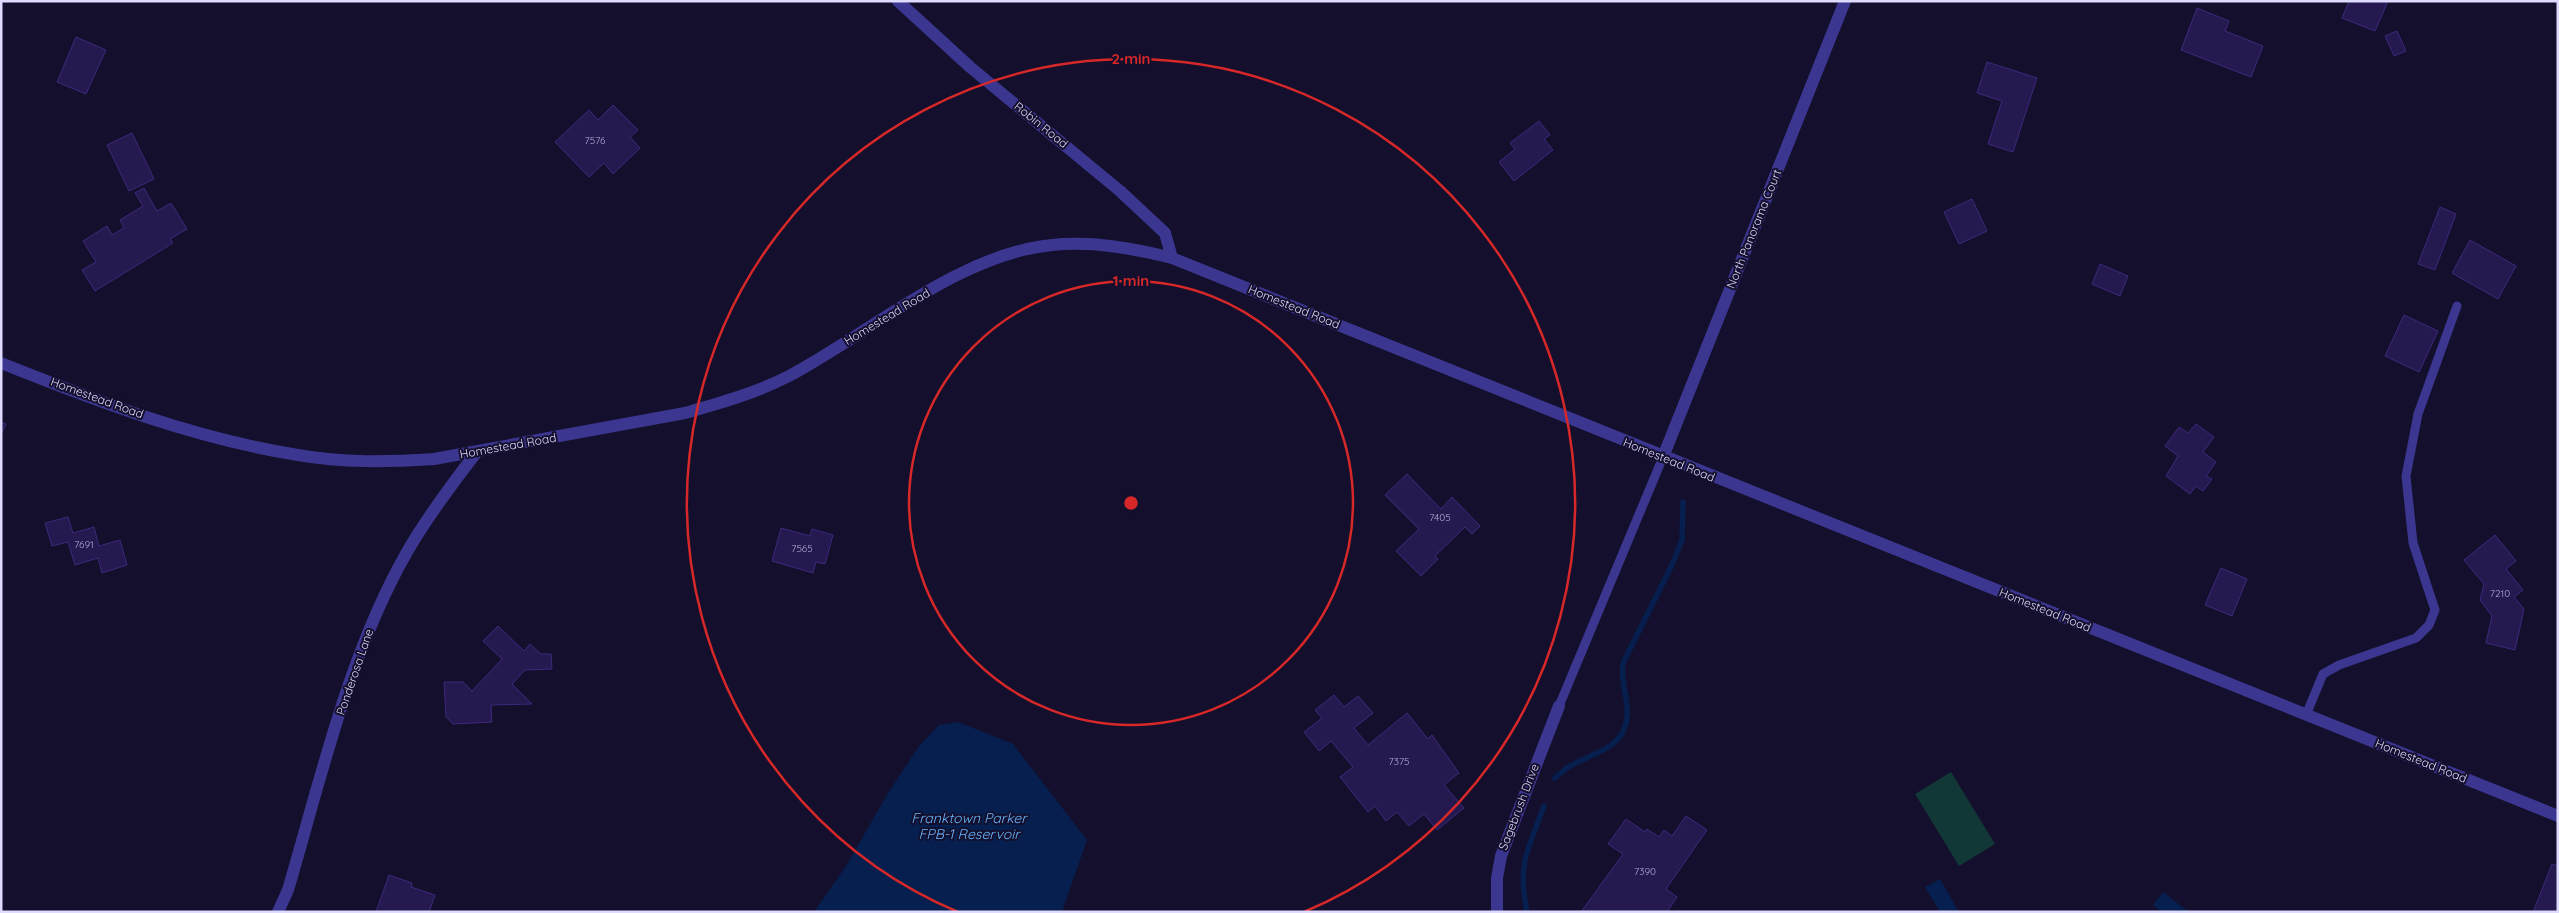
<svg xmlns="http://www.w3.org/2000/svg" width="2559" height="913" font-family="Quicksand,sans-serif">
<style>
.green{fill:#113736}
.water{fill:#061f4e}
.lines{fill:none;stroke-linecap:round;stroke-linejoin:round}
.stream{stroke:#061f4e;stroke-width:5.5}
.building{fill:#25194f;stroke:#3b2a7d}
.service{stroke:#3b368f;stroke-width:9}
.minor{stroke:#3b368f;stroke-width:12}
.ring{fill:none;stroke:#d62828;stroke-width:2.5}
.labels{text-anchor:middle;stroke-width:4;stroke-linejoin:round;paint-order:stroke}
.number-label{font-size:10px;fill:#b0aad3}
.street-label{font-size:12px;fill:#dfdaff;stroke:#140f2c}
.water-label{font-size:14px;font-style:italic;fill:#68b7ff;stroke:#140f2c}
.centre{fill:#d62828;stroke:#140f2c;stroke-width:2.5}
.ring-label{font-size:15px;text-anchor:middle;font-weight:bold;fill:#d62828;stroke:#140f2c;stroke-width:4;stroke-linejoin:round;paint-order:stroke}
</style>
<rect width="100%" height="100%" fill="#140f2c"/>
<path class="green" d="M1951,772L1995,844L1959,866L1915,794Z"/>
<g class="water">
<path d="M958,722L1013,744L1087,840L1062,912H814L846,866L888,793L919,746L939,725Z"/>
<path d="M1940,879L1959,912H1940L1925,887Z"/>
<path d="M2163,892L2189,912H2162L2153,905Z"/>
</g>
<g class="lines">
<g class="stream">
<path d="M1555,778C1560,774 1565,769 1570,766C1594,752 1625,749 1627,716C1629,698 1620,684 1623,663L1671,567L1682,540L1683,502"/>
<path d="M1527,912C1517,862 1528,851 1544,806"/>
</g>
</g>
<g class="building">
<path d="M2349,1H2388L2375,31L2342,18Z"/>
<path d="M2197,8L2229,21L2225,31L2263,46L2251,77L2181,50Z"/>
<path d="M2397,31L2406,51L2394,56L2385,36Z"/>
<path d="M76,37L106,50L86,94L57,82Z"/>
<path d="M1987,62L2037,78L2013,152L1988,144L2002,101L1977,93Z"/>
<path d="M613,105L638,130L630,137L640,148L613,174L604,163L589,177L555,142L589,110L598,120Z"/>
<path d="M1539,121L1550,135L1544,139L1553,150L1514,181L1499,162L1515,149L1510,143Z"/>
<path d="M132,133L154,179L129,191L107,145Z"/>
<path d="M144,188L157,211L171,203L187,229L170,239L173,243L95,291L82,270L96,262L83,241L107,226L112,235L124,228L120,220L143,206L135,193Z"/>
<path d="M1972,199L1987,231L1959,244L1944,212Z"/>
<path d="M2440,207L2456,214L2435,270L2418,264Z"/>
<path d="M2470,240L2516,266L2498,299L2452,273Z"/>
<path d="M2100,264L2128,276L2120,296L2092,284Z"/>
<path d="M2404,315L2438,331L2419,372L2385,356Z"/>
<path d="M1,422L6,424L1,435Z"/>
<path d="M2196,424L2214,437L2203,452L2216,462L2206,476L2212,479L2203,491L2196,486L2190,494L2166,476L2178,456L2165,446L2179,427L2188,433Z"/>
<path d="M1407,474L1441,509L1452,497L1480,526L1472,534L1465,527L1435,556L1438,559L1421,576L1396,551L1419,529L1385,495Z"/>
<path d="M68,517L73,533L94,527L99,546L120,540L127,565L102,573L98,558L75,565L68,542L52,546L45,523Z"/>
<path d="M781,528L810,536L812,529L833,535L825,564L816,562L813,573L772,561Z"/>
<path d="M2495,535L2516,561L2506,569L2523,590L2514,597L2524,609L2515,650L2486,643L2492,616L2480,600L2484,584L2464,560Z"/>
<path d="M2221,568L2247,579L2232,616L2205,605Z"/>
<path d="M498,626L524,651L530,644L541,654H551L552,669L525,670L512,684L532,704L491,705L492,722L453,724L446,717L444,682H463L472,691L502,659L483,641Z"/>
<path d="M1334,695L1344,707L1358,696L1373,713L1354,728L1368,745L1407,713L1428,739L1432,735L1459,773L1444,785L1464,808L1437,830L1424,814L1409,826L1397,812L1386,821L1375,806L1368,812L1340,777L1353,767L1331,741L1319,751L1304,732L1322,718L1315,710Z"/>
<path d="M1686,816L1707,830L1666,889L1677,897L1667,912H1581L1623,854L1608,844L1626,819L1645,832L1647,829L1659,837L1664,830L1672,836Z"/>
<path d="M2552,864L2558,866V912H2533Z"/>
<path d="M389,875L412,883L411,887L435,895L429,912H376Z"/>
</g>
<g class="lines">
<g class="service">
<path d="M1559,706L1663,457"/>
<path d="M2306,715L2323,674L2339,665L2416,638L2429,625L2435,610L2413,543L2406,476L2418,414L2457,306"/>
</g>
<g class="minor">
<path d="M898,1L970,67L1120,191L1165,233L1172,258"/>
<path d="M1,363C96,401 196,439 298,455C343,463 388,462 434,459L685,413C720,403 756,393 789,376C870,333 959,254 1052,245C1093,241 1132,248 1172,258L2558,816"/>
<path d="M1663,457L1845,1"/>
<path d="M278,912L288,890C321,778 349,653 407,552C427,517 452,484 476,453"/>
<path d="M1497,912V878L1501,856L1559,706"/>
</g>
</g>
<g class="ring">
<circle cx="1131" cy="503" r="222"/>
<path d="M958 912A444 444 0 1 1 1304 912"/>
</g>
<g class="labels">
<g class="number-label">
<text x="595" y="144">7576</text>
<text x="1440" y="521">7405</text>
<text x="84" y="548">7691</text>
<text x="802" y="552">7565</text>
<text x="2500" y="597">7210</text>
<text x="1399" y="765">7375</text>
<text x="1645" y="875">7390</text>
</g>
<g class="street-label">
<text transform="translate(1041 125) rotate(39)" y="4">Robin Road</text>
<text transform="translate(1754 229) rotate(-68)" y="4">North Panorama Court</text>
<text transform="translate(1294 307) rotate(22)" y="4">Homestead Road</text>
<text transform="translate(887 317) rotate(-31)" y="4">Homestead Road</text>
<text transform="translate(97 398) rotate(20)" y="4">Homestead Road</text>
<text transform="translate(508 446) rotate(-10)" y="4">Homestead Road</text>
<text transform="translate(1669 460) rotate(22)" y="4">Homestead Road</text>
<text transform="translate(2045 610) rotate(22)" y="4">Homestead Road</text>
<text transform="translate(355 672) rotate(-71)" y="4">Ponderosa Lane</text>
<text transform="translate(2421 761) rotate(22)" y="4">Homestead Road</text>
<text transform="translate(1519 807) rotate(-69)" y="4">Sagebrush Drive</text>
</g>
<g class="water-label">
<text x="969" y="823">Franktown Parker<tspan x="969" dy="16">FPB-1 Reservoir</tspan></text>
</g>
</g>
<circle cx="1131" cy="503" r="8" class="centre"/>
<g class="ring-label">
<text x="1131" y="64">2 min</text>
<text x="1131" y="286">1 min</text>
</g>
<rect width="2559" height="913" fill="none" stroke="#dfdaff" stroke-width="5"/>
</svg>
